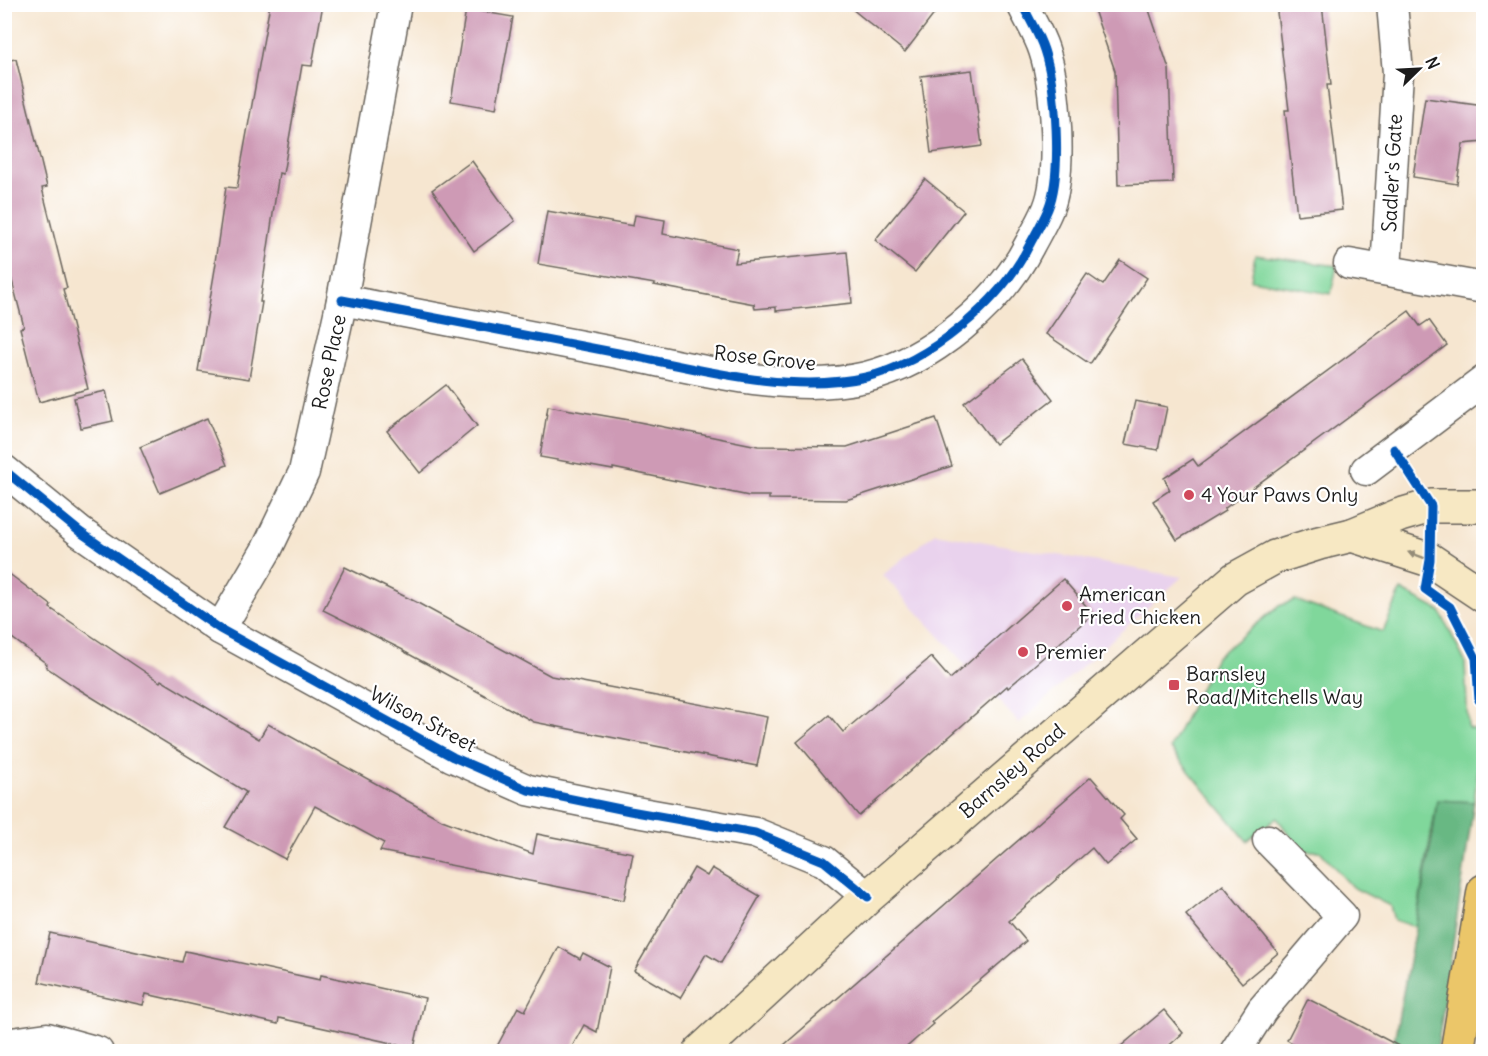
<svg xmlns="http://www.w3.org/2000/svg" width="1488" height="1056" font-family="Delius,sans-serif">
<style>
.built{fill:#e9d2ed}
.green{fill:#80d79b;stroke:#4e7a5c;stroke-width:1.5}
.forest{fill:#68b883;stroke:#426a50;stroke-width:1.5}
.building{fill:#ce9ab5}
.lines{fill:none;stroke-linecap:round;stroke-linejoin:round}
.street-casing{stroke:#68635b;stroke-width:33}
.secondary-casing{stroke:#68635b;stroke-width:36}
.primary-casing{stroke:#68635b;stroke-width:36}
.street{stroke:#fff;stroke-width:30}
.secondary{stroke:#f7e8c3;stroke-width:33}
.primary{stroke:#ebc669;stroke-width:33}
.cycleway-casing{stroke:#fff;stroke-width:13}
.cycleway{stroke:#0057b8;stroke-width:9}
.oneway{fill:#948c78}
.poi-dot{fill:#d1495b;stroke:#fff;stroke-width:2}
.labels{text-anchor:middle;stroke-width:4.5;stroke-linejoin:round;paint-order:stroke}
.street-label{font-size:20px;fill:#1c1c1c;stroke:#fff}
.poi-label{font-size:20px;fill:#1c1c1c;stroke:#fff;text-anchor:start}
</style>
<rect width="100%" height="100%" fill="#fff"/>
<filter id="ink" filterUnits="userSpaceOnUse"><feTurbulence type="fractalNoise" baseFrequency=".0167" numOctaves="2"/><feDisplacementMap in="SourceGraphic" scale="12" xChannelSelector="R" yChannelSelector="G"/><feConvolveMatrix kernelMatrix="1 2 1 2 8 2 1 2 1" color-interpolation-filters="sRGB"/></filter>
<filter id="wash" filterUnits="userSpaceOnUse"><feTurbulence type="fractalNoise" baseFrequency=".008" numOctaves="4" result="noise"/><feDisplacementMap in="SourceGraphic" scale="24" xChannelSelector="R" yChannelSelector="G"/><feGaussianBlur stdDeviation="1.35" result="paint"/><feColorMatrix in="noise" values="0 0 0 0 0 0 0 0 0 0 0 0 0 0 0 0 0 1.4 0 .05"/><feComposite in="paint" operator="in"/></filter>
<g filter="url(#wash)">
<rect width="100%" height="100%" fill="#f6e6d0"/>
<path class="built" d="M935,533L1182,577L1019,723L883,575Z"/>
<g class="green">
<path d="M1255,255L1337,266L1331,294L1251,280Z"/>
<path d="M1401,590L1440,611L1465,662L1468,728L1483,731L1474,802L1437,800L1415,927L1394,920L1390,906L1352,887L1320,851H1301L1277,818L1247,841L1170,748L1216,657L1279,606L1295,600L1383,632Z"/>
</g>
<path class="forest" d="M1437,800L1474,802L1437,1051L1392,1052L1433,833Z"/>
<g id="blocks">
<g class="building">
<path d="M270,4H323L312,66L302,65L283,174L279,173L260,302H262L249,379L198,371L216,263L215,262L226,187L237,188Z"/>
<path d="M846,4H942L905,52Z"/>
<path d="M1092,4H1147L1169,69L1173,183L1118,185L1115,71Z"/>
<path d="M1276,4H1322L1331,85H1327L1342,210L1297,215L1285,110H1289Z"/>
<path d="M466,9L513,17L496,109L451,101Z"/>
<path d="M16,59L47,187L42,188L67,288L63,289L88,389L39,402L20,328L24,327L4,250V61Z"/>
<path d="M972,70L982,146L931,153L921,76Z"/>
<path d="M1425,98L1484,106V142L1463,144L1457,184L1413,177Z"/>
<path d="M472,161L515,221L474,251L432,190Z"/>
<path d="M925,179L964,211L915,272L875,240Z"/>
<path d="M547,211L633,226L635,215L665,220L663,234L738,249L735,263L847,252L852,303L776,311V307L755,309L754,304L654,285L655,284L538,264Z"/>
<path d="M1120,260L1147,278L1090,364L1046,334L1087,274L1103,285Z"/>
<path d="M1409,311L1420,326L1429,320L1447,345L1224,509L1225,511L1177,540L1153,501L1170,490L1164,478L1193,459L1198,466Z"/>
<path d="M1022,359L1053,399L995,444L964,403Z"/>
<path d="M446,385L477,426L420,473L387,431Z"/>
<path d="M106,391L113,421L81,428L74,398Z"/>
<path d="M1135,401L1167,407L1158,450L1125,444Z"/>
<path d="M548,406L629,420L758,446L847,447L936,418L952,466L846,500L769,499V496H749L613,468V470L540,457Z"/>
<path d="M207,418L227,465L160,493L140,447Z"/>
<path d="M345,567L416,602L551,676L767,717L757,766L534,722L403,651V650L323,610Z"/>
<path d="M4,570L51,605L50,608L160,682L161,680L259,739L268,724L442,820L533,854L537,834L633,853L624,900L380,851L384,843L315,806L285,859L225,827L246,792L77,688L46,667L47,664L4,632Z"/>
<path d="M1063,579L1093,614L1008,688L1007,686L859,816L797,742L829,715L843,732L931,657L950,679Z"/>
<path d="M1091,777L1124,815L1120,819L1137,839L1106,865L1092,848L1009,921L1026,941L931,1022L933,1024L901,1052H776Z"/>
<path d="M694,868L707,876L712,868L760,896L721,963L706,954L680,998L634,971Z"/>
<path d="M1223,885L1278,953L1242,983L1186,915Z"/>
<path d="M50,933L182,962L185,951L320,980L321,975L425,998L414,1048L279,1018L278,1024L146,994L143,1005L39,982Z"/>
<path d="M559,947L580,959L583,953L610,967L597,1032L584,1025L569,1052H494L518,1007L525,1011Z"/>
<path d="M1308,999L1334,1012L1410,1052H1308L1287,1040Z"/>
<path d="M1164,1010L1183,1033L1162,1052H1114Z"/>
</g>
</g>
</g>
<g filter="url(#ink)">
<use href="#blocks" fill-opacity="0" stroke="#68635b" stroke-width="1.5"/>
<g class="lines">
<g class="street-casing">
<g id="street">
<path d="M1349,264L1484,288"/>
<path d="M1386,270L1398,73L1392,4"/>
<path d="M342,300C434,318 526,335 618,353C695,368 789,395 866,377C930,362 1001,302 1030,244C1036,233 1043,221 1048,209C1063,173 1056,86 1044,50C1039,34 1029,19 1022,4"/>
<path d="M4,470L80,532L220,629L453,757L528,790L630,811L755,833L824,861L868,897"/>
<path d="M1366,470L1484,381"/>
<path d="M220,629L267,549L304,472L342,300L396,4"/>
<path d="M4,1044L47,1038L98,1052"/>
<path d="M1235,1052L1262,1010L1342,916L1268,840"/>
</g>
</g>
<g class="secondary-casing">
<g id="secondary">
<path d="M1352,535L1430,560L1484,596"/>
<path d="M700,1052L868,897L1235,579L1275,557L1319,543L1352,535L1400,515L1431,506H1484"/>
</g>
</g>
<g class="primary-casing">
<path id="primary" d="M1457,1052L1484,891"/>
</g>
<use href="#street" class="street"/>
<use href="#secondary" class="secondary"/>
<use href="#primary" class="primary"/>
<g class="cycleway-casing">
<g id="cycleway">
<path d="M342,300C434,318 526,335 618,353C695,368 789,395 866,377C930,362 1001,302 1030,244C1036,233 1043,221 1048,209C1063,173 1056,86 1044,50C1039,34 1029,19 1022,4"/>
<path d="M1394,449L1431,506L1430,560L1425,589L1450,607L1476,658L1479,700L1484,701"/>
<path d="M4,470L80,532L220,629L453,757L528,790L630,811L755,833L824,861L868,897"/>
</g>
</g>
<use href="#cycleway" class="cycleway"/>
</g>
<defs><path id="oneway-solid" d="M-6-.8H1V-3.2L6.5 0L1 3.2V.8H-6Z" transform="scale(1.5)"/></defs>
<use class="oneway" href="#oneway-solid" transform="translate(1416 555) rotate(-160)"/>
</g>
<g class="poi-dot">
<circle cx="1189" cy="495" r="6"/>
<circle cx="1067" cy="606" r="6"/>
<circle cx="1023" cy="652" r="6"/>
<rect x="1168" y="679" width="12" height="12" rx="3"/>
</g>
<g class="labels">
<g class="street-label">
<text transform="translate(1392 173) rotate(-87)" y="7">Sadler's Gate</text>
<text transform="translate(765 358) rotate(6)" y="7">Rose Grove</text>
<text transform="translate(329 362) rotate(-78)" y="7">Rose Place</text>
<text transform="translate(423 719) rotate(28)" y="7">Wilson Street</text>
<text transform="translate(1012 771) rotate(-41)" y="7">Barnsley Road</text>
</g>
<g class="poi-label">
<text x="1201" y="502">4 Your Paws Only</text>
<text x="1079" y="601">American<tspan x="1079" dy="23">Fried Chicken</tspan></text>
<text x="1035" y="659">Premier</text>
<text x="1186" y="681">Barnsley<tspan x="1186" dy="23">Road/Mitchells Way</tspan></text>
</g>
</g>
<rect width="1488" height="1056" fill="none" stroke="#fff" stroke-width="24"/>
<g transform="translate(1419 69) rotate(66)" stroke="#ffffff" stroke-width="4.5" paint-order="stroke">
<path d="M0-4.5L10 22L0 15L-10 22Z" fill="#1c1c1c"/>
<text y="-9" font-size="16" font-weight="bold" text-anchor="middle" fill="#1c1c1c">N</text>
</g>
</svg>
